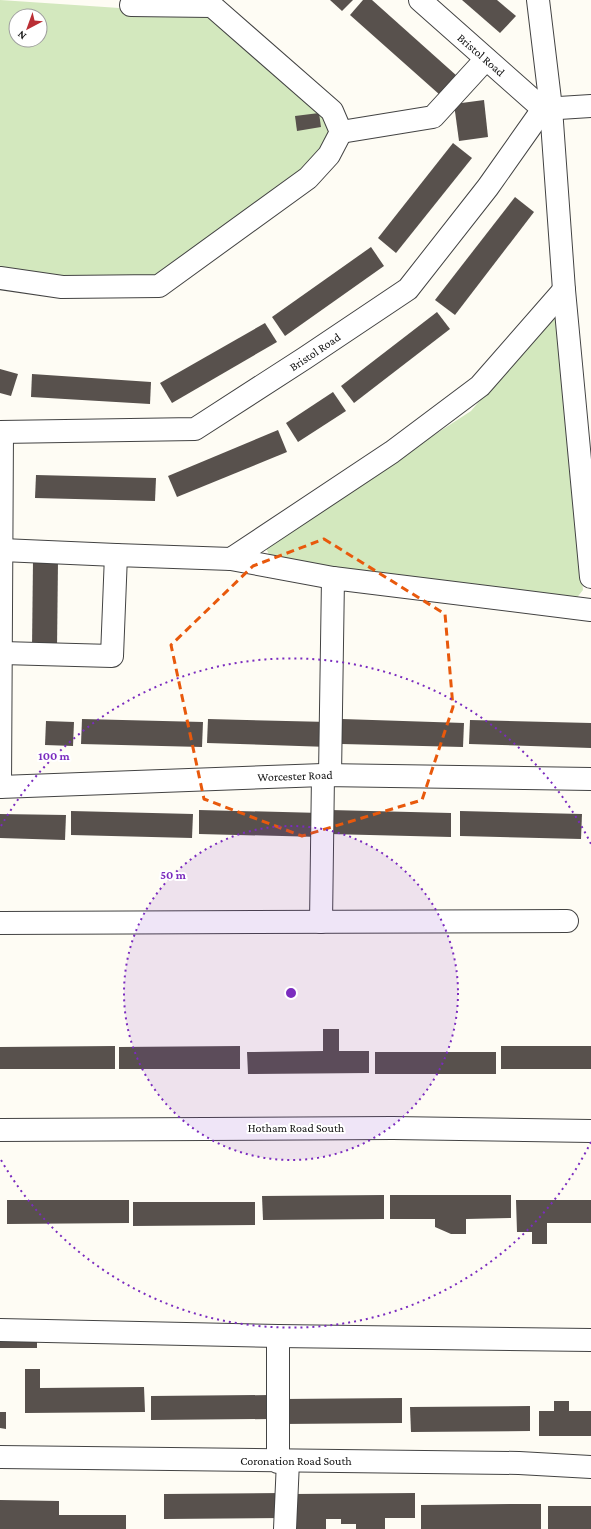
<svg xmlns="http://www.w3.org/2000/svg" width="591" height="1529" font-family="'Crimson Pro',serif">
<style>
.green{fill:#d3e8be;fill-rule:evenodd}
.building{fill:#58514d}
.lines{fill:none;stroke-linecap:round;stroke-linejoin:round}
.minor-casing{stroke:#434343;stroke-width:24}
.minor{stroke:#fff;stroke-width:22}
.marked{fill:none;stroke:#e8590c;stroke-width:3;stroke-dasharray:8 5;stroke-linejoin:round}
.ring{fill:none;stroke:#7b2cbf;stroke-width:2;stroke-dasharray:2 4}
.labels{text-anchor:middle;stroke-width:4;stroke-linejoin:round;paint-order:stroke}
.street-label{font-size:12px;fill:#101010;stroke:#fff}
.centre{fill:#7b2cbf;stroke:#fff;stroke-width:2}
.ring-label{font-size:12px;text-anchor:middle;font-weight:bold;fill:#7b2cbf;stroke:#fff;stroke-width:4;stroke-linejoin:round;paint-order:stroke}
</style>
<rect width="100%" height="100%" fill="#fefcf4"/>
<g class="green">
<path d="M0,0L209,14L326,113L333,137L293,183L152,283L0,271ZM16,16H40V40H16Z"/>
<path d="M556,310L583,590L575,600L329,568L269,555L265,545L471,411Z"/>
</g>
<g class="building">
<path d="M330,0H353L342,11Z"/>
<path d="M363,0H372L457,76L440,95L350,15Z"/>
<path d="M462,0H497L516,16L500,33Z"/>
<path d="M484,100L488,137L459,141L454,104Z"/>
<path d="M319,113L321,127L297,131L295,116Z"/>
<path d="M453,143L472,158L396,253L378,238Z"/>
<path d="M515,197L534,212L455,315L435,300Z"/>
<path d="M371,247L384,266L285,336L272,317Z"/>
<path d="M437,312L450,329L354,403L341,386Z"/>
<path d="M265,323L277,342L172,403L160,383Z"/>
<path d="M0,369L18,374L11,396L0,393Z"/>
<path d="M32,374L151,382L150,404L31,397Z"/>
<path d="M333,392L346,411L298,442L286,423Z"/>
<path d="M278,430L287,452L177,497L168,476Z"/>
<path d="M36,475L156,478L155,501L35,498Z"/>
<path d="M33,561H58L57,649L32,648Z"/>
<path d="M82,719L203,722L202,747L81,744Z"/>
<path d="M208,719L329,722V747L207,743Z"/>
<path d="M342,719L464,723L463,747L342,744Z"/>
<path d="M470,720L591,723V748L469,744Z"/>
<path d="M46,721L74,722L73,746L45,745Z"/>
<path d="M199,810L321,813L320,837L199,834Z"/>
<path d="M330,810L451,813V837L329,834Z"/>
<path d="M71,811L193,814L192,838L71,835Z"/>
<path d="M460,811L582,814L581,839L460,836Z"/>
<path d="M0,814L66,815L65,840L0,838Z"/>
<path d="M323,1029H339V1051H369V1073L248,1074L247,1052L323,1051Z"/>
<path d="M115,1046V1069H0V1047Z"/>
<path d="M240,1046V1069H119V1047Z"/>
<rect x="501" y="1046" width="90" height="23"/>
<rect x="375" y="1052" width="121" height="22"/>
<path d="M384,1195V1219L263,1220L262,1196Z"/>
<path d="M390,1195H511V1218L466,1219V1234H451L435,1227V1219H390Z"/>
<path d="M7,1200H129V1223L7,1224Z"/>
<path d="M516,1200H591V1223H547V1244H532V1232H517Z"/>
<path d="M133,1202H255V1225L133,1226Z"/>
<rect x="0" y="1336" width="37" height="12"/>
<path d="M25,1369H40V1388L144,1387L145,1412L25,1413Z"/>
<path d="M270,1395V1419L151,1420V1396Z"/>
<path d="M402,1398V1423L283,1424V1399Z"/>
<path d="M554,1401H569V1411H591V1436H539V1411H554Z"/>
<path d="M530,1406V1431L411,1432L410,1407Z"/>
<path d="M0,1412H6V1429L0,1428Z"/>
<path d="M283,1493V1518L164,1519V1494Z"/>
<path d="M415,1493V1518H385V1529H356V1524H341V1519H326V1529H295L294,1494Z"/>
<path d="M0,1500L59,1501V1515H126V1529H0Z"/>
<path d="M510,1504H541V1529H421V1505Z"/>
<rect x="548" y="1506" width="43" height="23"/>
</g>
<g class="lines">
<g class="minor-casing">
<g id="minor">
<path d="M420,0L543,109L591,106"/>
<path d="M538,0L551,108L564,290L591,577"/>
<path d="M341,132L433,117L486,59"/>
<path d="M0,278L62,287L159,286L308,178L329,155L341,132L332,111L212,6L131,5"/>
<path d="M0,432L195,429L305,358L408,289L488,187L543,109"/>
<path d="M2,550L116,555"/>
<path d="M231,559L333,578"/>
<path d="M2,653L112,656L116,555L231,559L392,452L480,386L564,290"/>
<path d="M330,775L333,578L591,610"/>
<path d="M0,787L323,775L591,779"/>
<path d="M0,787L2,432"/>
<path d="M321,922L323,775"/>
<path d="M0,923L567,921"/>
<path d="M0,1130L393,1128L591,1131"/>
<path d="M0,1330L278,1336L591,1340"/>
<path d="M278,1336V1462"/>
<path d="M0,1457L519,1463L591,1467"/>
<path d="M285,1529L288,1461"/>
</g>
</g>
<use href="#minor" class="minor"/>
</g>
<path class="marked" d="M324,539L445,614L453,707L422,800L302,836L204,799L171,645L253,566Z"/>
<circle cx="291" cy="993" r="167" fill="#7b2cbf" fill-opacity=".12"/>
<g class="ring">
<circle cx="291" cy="993" r="167"/>
<path d="M591 1142A335 335 0 0 1 1 1160M1 826A335 335 0 0 1 591 844"/>
</g>
<g class="labels">
<g class="street-label">
<text transform="translate(481 55) rotate(41)" y="4">Bristol Road</text>
<text transform="translate(315 352) rotate(-34)" y="4">Bristol Road</text>
<text transform="translate(295 776) rotate(-2)" y="4">Worcester Road</text>
<text x="296" y="1132">Hotham Road South</text>
<text x="296" y="1465">Coronation Road South</text>
</g>
</g>
<circle cx="291" cy="993" r="6" class="centre"/>
<g class="ring-label">
<text x="54" y="760">100 m</text>
<text x="173" y="879">50 m</text>
</g>
<g transform="translate(28 28) rotate(221)"><circle r="19" fill="#ffffff" stroke="#9f9f9f"/>
<path d="M0-3L7 15L0 10L-7 15Z" fill="#ba2e34"/>
<text y="-6" font-size="11" font-weight="bold" text-anchor="middle" fill="#101010">N</text>
</g>
</svg>
